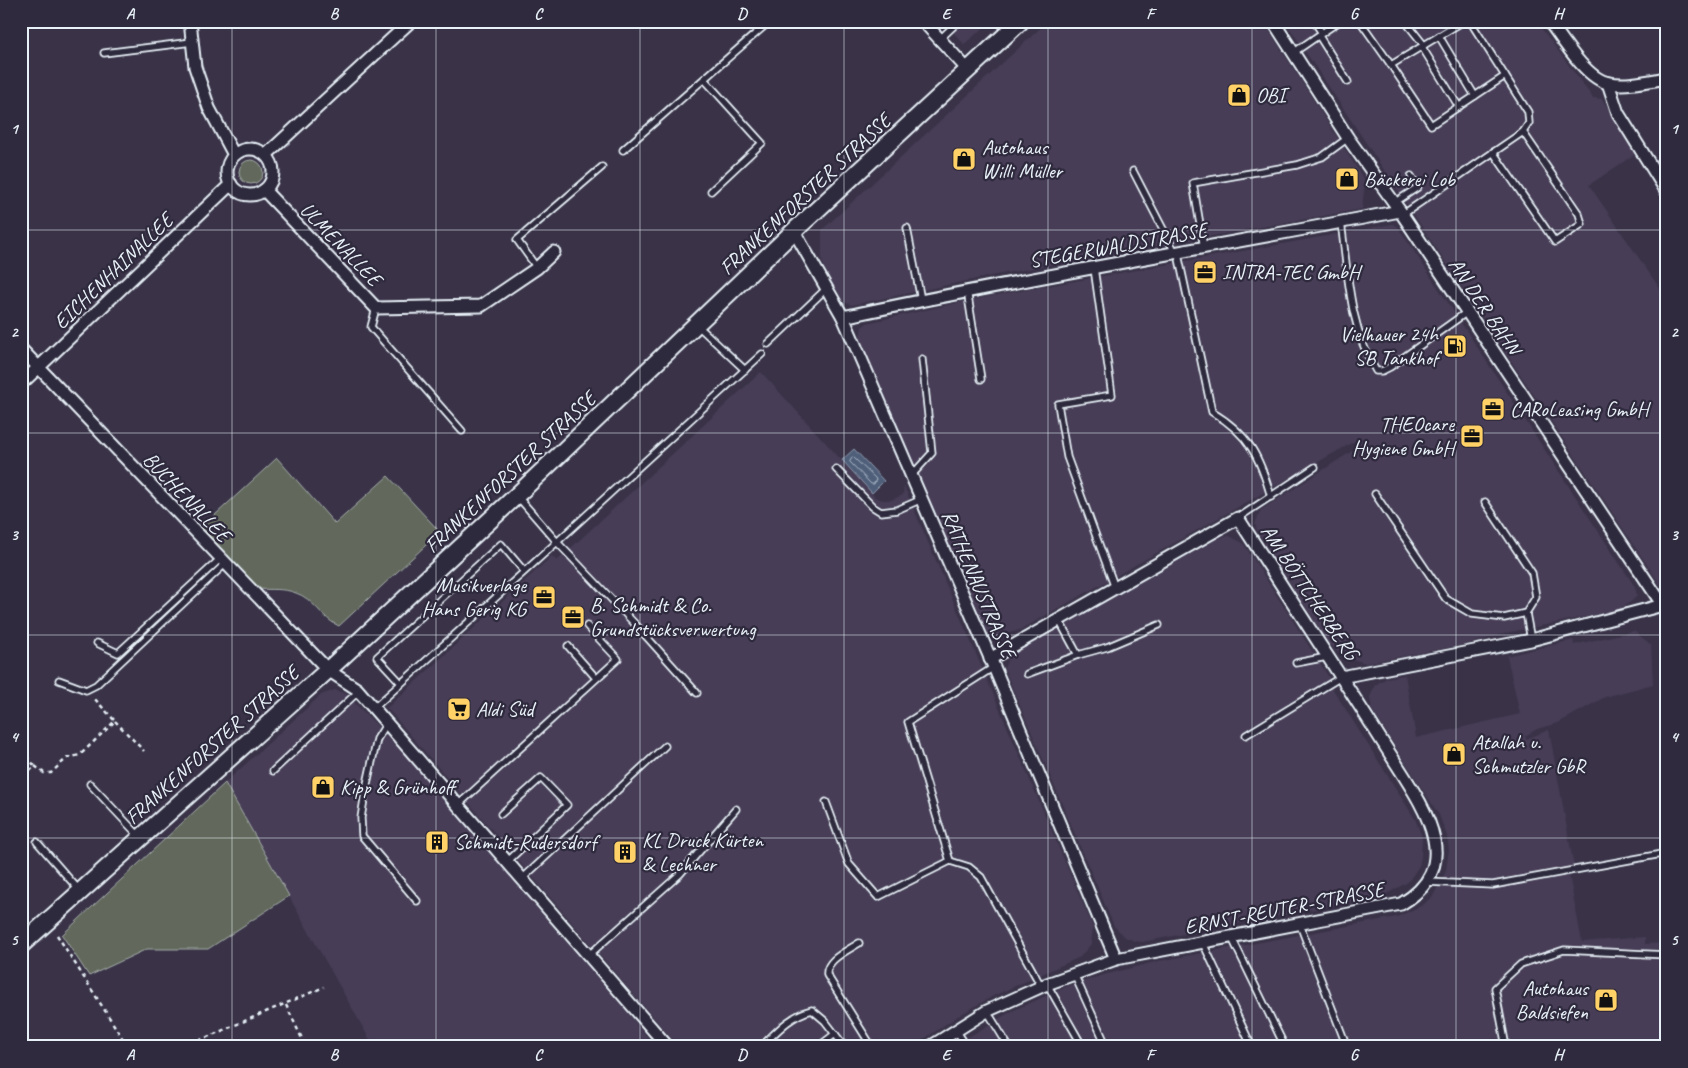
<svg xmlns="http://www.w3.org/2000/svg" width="1688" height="1068" font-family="Caveat,sans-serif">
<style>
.built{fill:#473e56}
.green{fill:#62695c;stroke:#a5adaa}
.water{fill:#505f7a;stroke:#8d99ac}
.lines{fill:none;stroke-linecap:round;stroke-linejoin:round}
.shore{stroke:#abb7c6;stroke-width:1}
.lane-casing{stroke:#e8f1f8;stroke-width:9}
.street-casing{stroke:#e8f1f8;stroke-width:15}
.secondary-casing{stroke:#e8f1f8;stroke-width:20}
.path{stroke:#e8f1f8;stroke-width:2.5;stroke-dasharray:4 4;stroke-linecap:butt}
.lane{stroke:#2f2a3d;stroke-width:5.5}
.street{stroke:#2f2a3d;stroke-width:11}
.secondary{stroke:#2f2a3d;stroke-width:16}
.grid{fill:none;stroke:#e8f1f8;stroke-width:1;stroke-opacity:0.55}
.labels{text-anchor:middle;stroke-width:4.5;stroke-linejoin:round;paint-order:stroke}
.poi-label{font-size:21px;fill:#e8f1f8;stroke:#2f2a3d;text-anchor:start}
.street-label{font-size:21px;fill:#e8f1f8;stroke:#2f2a3d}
.neatline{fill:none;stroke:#e8f1f8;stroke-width:2}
.grid-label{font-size:16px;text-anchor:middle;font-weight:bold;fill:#e8f1f8}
</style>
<rect width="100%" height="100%" fill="#3a3348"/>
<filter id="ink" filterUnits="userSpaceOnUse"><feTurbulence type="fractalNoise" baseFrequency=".02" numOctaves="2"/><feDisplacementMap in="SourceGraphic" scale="10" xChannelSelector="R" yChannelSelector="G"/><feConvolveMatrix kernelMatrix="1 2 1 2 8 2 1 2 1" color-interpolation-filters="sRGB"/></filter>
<g filter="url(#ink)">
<g class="built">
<path d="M943,21H992L964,44Z"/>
<path d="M1048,21H1263L1365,181L1362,209L1000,274L852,305L844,302L826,273L822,260V230Z"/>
<path d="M1285,21H1536L1593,98L1602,99L1638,152L1589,185L1667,299V413L1661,417L1667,425V595Z"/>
<path d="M1393,224L1398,227L1635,587L1637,595L1633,600L1619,610L1510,632L1468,644L1366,663L1343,656L1328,643L1258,532L1255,524L1261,510L1357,448V440L1020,630L989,638L860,338L862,327L867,323L975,299Z"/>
<path d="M761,372L875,497L882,500H891L903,495L904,486L1093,927L1091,944L1080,957L995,995L958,1016L912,1047H679L387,708L552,556L557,561Z"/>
<path d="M1229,536L1243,543L1330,679L1327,680L1415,819L1422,837L1421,857L1419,866L1408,882L1383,896L1142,942L1135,941L1125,937L1114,926L1004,668L1010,655L1219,538Z"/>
<path d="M1634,631L1651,645L1653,684L1605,697L1558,723L1537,729L1525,736L1526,739L1549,730L1574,867L1490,882L1491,889L1569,875L1582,942L1645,937V944L1667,943V1047H952L1012,1011L1068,986L1104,975L1159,961L1397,917L1423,905L1433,896L1446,871L1449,850L1447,836L1439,815L1372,710L1370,697L1375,685L1387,678L1405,675L1416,738L1520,714L1507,656L1573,640L1574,645Z"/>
<path d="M335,690L346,694L398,747L628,1013L655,1047H374L225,783L321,695Z"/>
</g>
<g class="green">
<circle cx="251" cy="172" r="12"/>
<path d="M277,458L335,524L388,476L440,532L339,626C322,619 313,598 296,593C284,588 270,590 257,589L201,528Z"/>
<path d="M225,783L289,896L208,949H147L89,976L62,935Z"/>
</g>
<path class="water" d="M854,449L884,481L872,493L842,460Z"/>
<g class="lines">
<path class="shore" d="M853,457L876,479L874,484H871L850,462Z"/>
<g class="lane-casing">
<g id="lane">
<path d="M1360,21L1391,65L1464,21"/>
<path d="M1405,21L1424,45"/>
<path d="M1322,33L1340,21"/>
<path d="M1319,36L1348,82"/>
<path d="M1439,36L1475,96"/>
<path d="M940,39L959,21"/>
<path d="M1422,47L1459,107"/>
<path d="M104,53L192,42"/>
<path d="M1293,53L1322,33L1314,21"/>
<path d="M1391,65L1431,125L1505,76"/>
<path d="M704,79L762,143L711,191"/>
<path d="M623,150L770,21"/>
<path d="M1493,152L1555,242L1582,224L1579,214L1523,132"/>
<path d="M1133,171L1176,254"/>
<path d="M1394,203L1418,187L1411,176"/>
<path d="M1402,215L1523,132L1529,123L1528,112L1470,21"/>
<path d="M1341,222C1348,273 1349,326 1376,371H1382L1390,367L1467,312"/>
<path d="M907,228L921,300"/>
<path d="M1204,248L1193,183L1297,165L1322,157L1348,138"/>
<path d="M1178,254L1212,412C1249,434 1260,457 1271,497"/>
<path d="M537,268L517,240L602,167"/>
<path d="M1094,268L1112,395L1058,404L1067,457L1115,588"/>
<path d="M967,290L981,379"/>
<path d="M376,308L371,327L462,431"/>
<path d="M697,325L745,370"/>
<path d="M768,344L827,288"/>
<path d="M836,469L873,507L881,512L897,510L922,499"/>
<path d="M912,475L932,453L922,359"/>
<path d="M1375,494L1446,599L1472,614L1504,618L1526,613L1531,640"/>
<path d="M518,497L557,542L762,354"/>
<path d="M1485,502L1532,573L1536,597L1526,613"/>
<path d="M1238,518L1315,467"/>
<path d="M1059,620L1078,655L1107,647L1159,625"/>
<path d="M97,643L118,653L220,559"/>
<path d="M568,646L596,678"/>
<path d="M1296,663L1327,657"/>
<path d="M1027,674L1078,655"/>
<path d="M59,680L86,690L96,685L225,564"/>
<path d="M401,683L377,657L501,544L524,571"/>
<path d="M374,708L557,542L636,625L697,693"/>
<path d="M387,723L377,739L365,793L361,818L362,836L417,901"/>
<path d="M1246,735L1341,677"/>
<path d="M273,771L359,691"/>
<path d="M90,784L140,837"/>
<path d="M826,802L849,864L878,897L950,861L969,867L981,877L1041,986"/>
<path d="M458,805L618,659L587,626"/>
<path d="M501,814L541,778L567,805L508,861"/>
<path d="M37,842L79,890"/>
<path d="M950,861L908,722L994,667"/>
<path d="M523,878L665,746"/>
<path d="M1426,882L1493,885L1667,853"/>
<path d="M1300,925L1347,1047"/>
<path d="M1232,938L1285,1047"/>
<path d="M859,943C847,951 825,960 827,975L872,1047"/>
<path d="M1203,943L1252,1047"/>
<path d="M589,955L680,874L736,809"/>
<path d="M1074,974L1107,1047"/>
<path d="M1047,984L1083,1047"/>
<path d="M987,1011L1009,1047"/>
<path d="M956,1030L967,1047"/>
<path d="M761,1047C777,1031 791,1015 812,1010L825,1021L845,1047"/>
<path d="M818,1047L835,1034"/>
<path d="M1506,1047L1495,988L1521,964L1564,950L1667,955"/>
</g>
</g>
<g class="street-casing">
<g id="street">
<path d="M190,21L195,67L209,108L234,155"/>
<path d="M923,21L968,70"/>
<path d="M1273,21L1348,138L1400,211L1666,610"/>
<path d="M1549,21C1562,39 1587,80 1609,83C1628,86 1648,81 1667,78"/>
<path d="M1608,83L1618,113L1667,192"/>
<circle cx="250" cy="172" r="23"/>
<path d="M266,155L411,21"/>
<path d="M264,190L376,308L481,306L537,268L554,252"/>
<path d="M794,231L843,317L994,667L1116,959"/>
<path d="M843,317C1028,277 1214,247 1400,211"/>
<path d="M21,349L328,670L357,689L668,1047"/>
<path d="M21,384L231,184"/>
<path d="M990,659L1238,518L1341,677L1531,640L1663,605"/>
<path d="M930,1047L987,1011L1047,984L1116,959L1401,904C1468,865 1421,803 1392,757C1375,730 1358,703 1341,677"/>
</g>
</g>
<g class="secondary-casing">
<path id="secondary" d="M21,945L328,670L516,496L794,231L1021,21"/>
</g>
<g class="path">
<path d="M115,721L144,751"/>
<path d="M21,751L35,766L21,779"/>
<path d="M35,766L44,773H51L67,758L80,755L115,721L93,697"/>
<path d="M21,836L27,844"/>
<path d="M57,935L128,1047"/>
<path d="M286,1005L306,1047"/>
<path d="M184,1047L324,987"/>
</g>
<use href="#lane" class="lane"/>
<use href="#street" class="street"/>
<use href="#secondary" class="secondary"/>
</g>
</g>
<path class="grid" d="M232,21V1047M436,21V1047M640,21V1047M844,21V1047M1048,21V1047M1252,21V1047M1456,21V1047M21,230H1667M21,433H1667M21,635H1667M21,838H1667"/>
<defs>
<g id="shop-square" transform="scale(1.25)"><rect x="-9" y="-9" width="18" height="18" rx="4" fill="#ffd166" stroke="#2f2a3d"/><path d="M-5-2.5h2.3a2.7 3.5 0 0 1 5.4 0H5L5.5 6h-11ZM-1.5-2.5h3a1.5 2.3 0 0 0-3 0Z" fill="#111"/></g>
<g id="office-square" transform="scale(1.25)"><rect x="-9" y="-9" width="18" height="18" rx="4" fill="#ffd166" stroke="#2f2a3d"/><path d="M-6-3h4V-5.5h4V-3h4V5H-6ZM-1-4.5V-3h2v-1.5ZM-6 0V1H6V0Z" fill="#111"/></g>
<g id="fuel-square" transform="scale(1.25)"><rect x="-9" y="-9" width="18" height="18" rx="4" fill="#ffd166" stroke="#2f2a3d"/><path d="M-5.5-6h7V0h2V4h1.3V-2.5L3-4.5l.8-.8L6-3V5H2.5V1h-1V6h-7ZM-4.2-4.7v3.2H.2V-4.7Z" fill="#111"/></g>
<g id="supermarket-square" transform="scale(1.25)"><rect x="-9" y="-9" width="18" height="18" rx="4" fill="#ffd166" stroke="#2f2a3d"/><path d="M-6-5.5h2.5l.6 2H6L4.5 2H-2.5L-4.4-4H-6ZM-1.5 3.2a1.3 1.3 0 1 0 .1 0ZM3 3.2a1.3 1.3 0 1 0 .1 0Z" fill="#111"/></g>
<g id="building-square" transform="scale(1.25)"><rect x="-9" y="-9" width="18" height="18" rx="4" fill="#ffd166" stroke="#2f2a3d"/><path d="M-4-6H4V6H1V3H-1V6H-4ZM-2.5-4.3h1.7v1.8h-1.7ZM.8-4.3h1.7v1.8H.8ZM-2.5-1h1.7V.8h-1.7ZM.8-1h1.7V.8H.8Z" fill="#111"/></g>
</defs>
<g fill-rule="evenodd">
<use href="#shop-square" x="1239" y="95"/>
<use href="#shop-square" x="964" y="159"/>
<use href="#shop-square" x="1347" y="179"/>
<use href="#office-square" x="1205" y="272"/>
<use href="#fuel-square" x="1455" y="346"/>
<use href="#office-square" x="1493" y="409"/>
<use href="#office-square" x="1472" y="436"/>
<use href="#office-square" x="544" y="597"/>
<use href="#office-square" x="573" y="617"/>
<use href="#supermarket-square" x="459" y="709"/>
<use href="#shop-square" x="1454" y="754"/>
<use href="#shop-square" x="323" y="787"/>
<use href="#building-square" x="437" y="842"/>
<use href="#building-square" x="625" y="852"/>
<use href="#shop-square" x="1606" y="1000"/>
</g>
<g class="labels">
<g class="poi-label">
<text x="1256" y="102">OBI</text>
<text x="982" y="154">Autohaus<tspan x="982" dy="24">Willi Müller</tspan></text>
<text x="1364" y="186">Bäckerei Lob</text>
<text x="1222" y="279">INTRA-TEC GmbH</text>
<text x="1438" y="341" text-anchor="end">Vielhauer 24h<tspan x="1438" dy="24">SB Tankhof</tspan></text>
<text x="1510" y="416">CARoLeasing GmbH</text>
<text x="1454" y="431" text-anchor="end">THEOcare<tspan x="1454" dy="24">Hygiene GmbH</tspan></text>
<text x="526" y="592" text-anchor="end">Musikverlage<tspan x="526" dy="24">Hans Gerig KG</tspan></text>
<text x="590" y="612">B. Schmidt &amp; Co.<tspan x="590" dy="24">Grundstücksverwertung</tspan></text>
<text x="476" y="716">Aldi Süd</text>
<text x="1472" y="749">Atallah u.<tspan x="1472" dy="24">Schmutzler GbR</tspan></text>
<text x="340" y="794">Kipp &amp; Grünhoff</text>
<text x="642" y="847">KL Druck Kürten<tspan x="642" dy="24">&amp; Lechner</tspan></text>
<text x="454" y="849">Schmidt-Rudersdorf</text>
<text x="1588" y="995" text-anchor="end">Autohaus<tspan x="1588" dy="24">Baldsiefen</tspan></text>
</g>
<g class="street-label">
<text transform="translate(805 194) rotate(-43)" y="7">FRANKENFORSTER STRASSE</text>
<text transform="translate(341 244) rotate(46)" y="7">ULMENALLEE</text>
<text transform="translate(1118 245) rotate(-10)" y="7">STEGERWALDSTRASSE</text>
<text transform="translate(113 271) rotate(-44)" y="7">EICHENHAINALLEE</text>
<text transform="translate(1485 306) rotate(56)" y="7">AN DER BAHN</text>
<text transform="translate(510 472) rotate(-43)" y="7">FRANKENFORSTER STRASSE</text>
<text transform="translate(187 497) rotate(46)" y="7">BUCHENALLEE</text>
<text transform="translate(979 584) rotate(67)" y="7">RATHENAUSTRASSE</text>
<text transform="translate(1310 592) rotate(56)" y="7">AM BÖTTCHERBERG</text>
<text transform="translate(212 745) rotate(-42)" y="7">FRANKENFORSTER STRASSE</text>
<text transform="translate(1284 908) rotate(-11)" y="7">ERNST-REUTER-STRASSE</text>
</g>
</g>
<rect width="1688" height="1068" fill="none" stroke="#2f2a3d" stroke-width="55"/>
<rect x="28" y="28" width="1632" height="1012" class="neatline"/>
<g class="grid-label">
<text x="130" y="19">A</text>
<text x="334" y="19">B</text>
<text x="538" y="19">C</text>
<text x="742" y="19">D</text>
<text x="946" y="19">E</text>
<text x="1150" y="19">F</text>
<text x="1354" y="19">G</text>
<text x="1558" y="19">H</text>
<text x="14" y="134">1</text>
<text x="1674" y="134">1</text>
<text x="14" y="337">2</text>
<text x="1674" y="337">2</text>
<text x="14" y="540">3</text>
<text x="1674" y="540">3</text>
<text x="14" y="742">4</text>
<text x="1674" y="742">4</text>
<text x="14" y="945">5</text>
<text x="1674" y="945">5</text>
<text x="130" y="1060">A</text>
<text x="334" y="1060">B</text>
<text x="538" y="1060">C</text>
<text x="742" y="1060">D</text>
<text x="946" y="1060">E</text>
<text x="1150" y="1060">F</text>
<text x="1354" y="1060">G</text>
<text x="1558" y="1060">H</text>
</g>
</svg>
